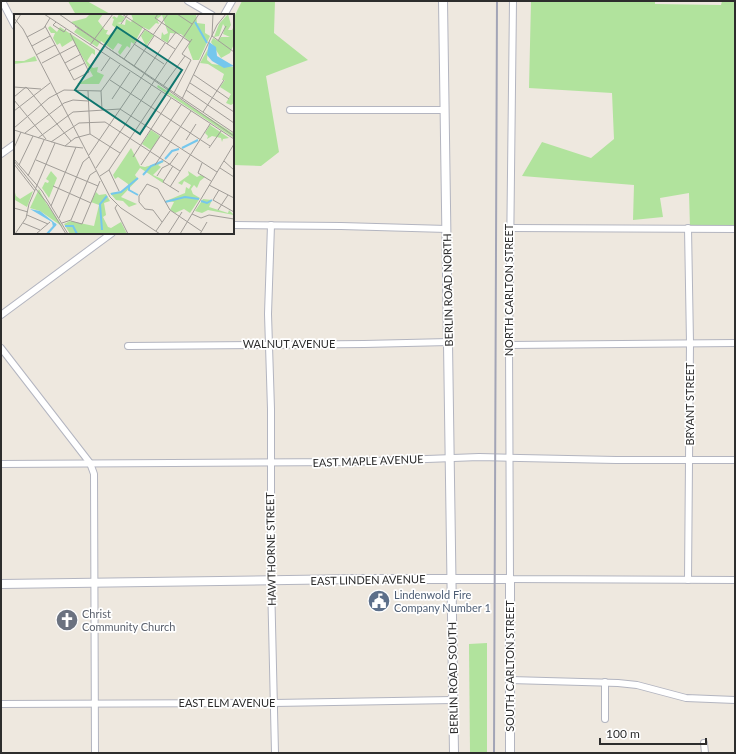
<svg xmlns="http://www.w3.org/2000/svg" width="736" height="754" font-family="Lato,sans-serif">
<style>
.green{fill:#b1e39d}
.lines{fill:none;stroke-linecap:round;stroke-linejoin:round}
.minor-casing{stroke:#b3b5c0;stroke-width:8}
.tertiary-casing{stroke:#b3b5c0;stroke-width:10}
.minor{stroke:#fff;stroke-width:6}
.tertiary{stroke:#fff;stroke-width:8}
.rail{stroke:#a2a4b6;stroke-width:2}
.labels{text-anchor:middle;stroke-width:3.5;stroke-linejoin:round;paint-order:stroke}
.street-label{font-size:11px;fill:#2d2d2d;stroke:#fff}
.service-label{font-size:11px;fill:#4e5e75;stroke:#fff;text-anchor:start}
.worship-label{font-size:11px;fill:#5b616d;stroke:#fff;text-anchor:start}
.inset-river{fill:none;stroke:#75c7ed;stroke-width:2}
.inset-road{fill:none;stroke:#a19d98;stroke-width:1}
.view{fill:#0f766e;fill-opacity:0.15;stroke:#0f766e;stroke-width:2}
.inset-edge{fill:none;stroke:#2d2d2d;stroke-width:2}
</style>
<rect width="100%" height="100%" fill="#eee8df"/>
<g class="green">
<path d="M68,1H87L112,15H76Z"/>
<path d="M242,1H275L274,33L308,60L266,76L279,152L261,166L233,165V19Z"/>
<path d="M531,1H655V4L721,5L722,1H735V228H690L689,193L660,198L663,217L633,220L634,185L522,176L542,142L591,158L614,139L612,93L529,88Z"/>
<path d="M487,643V753H470L469,644Z"/>
</g>
<g class="lines">
<g class="minor-casing">
<g id="minor">
<path d="M2,1L15,26"/>
<path d="M188,1L212,15"/>
<path d="M513,1L509,345L510,579L735,580"/>
<path d="M224,15L232,1"/>
<path d="M290,110H445"/>
<path d="M1,154L15,144"/>
<path d="M233,225L341,226L447,229"/>
<path d="M271,225L268,314L271,409V581L275,753"/>
<path d="M510,228L735,229"/>
<path d="M1,315L112,233"/>
<path d="M509,345L735,343"/>
<path d="M128,346L364,344L449,342"/>
<path d="M1,348L90,463L94,474L95,753"/>
<path d="M1,464L349,462L479,457L616,460H735"/>
<path d="M688,580L690,343L688,228"/>
<path d="M510,680L618,683L637,685L686,698L735,700"/>
<path d="M605,682V719"/>
<path d="M1,704L274,703L453,700"/>
<path d="M704,743L705,753"/>
</g>
</g>
<g class="tertiary-casing">
<g id="tertiary">
<path d="M443,1L454,753"/>
<path d="M1,584L356,579H510V753"/>
</g>
</g>
<use href="#minor" class="minor"/>
<use href="#tertiary" class="tertiary"/>
<path class="rail" d="M494,753L497,1"/>
</g>
<defs>
<g id="civic-disc" transform="scale(1.15)"><circle r="9.5" fill="#5c6f8a" stroke="#fff"/><path d="M-.6-6.5H3V-4.5H.6V-3L4-1V1h2V6H-6V1h2V-1L-.6-3ZM-1.2 2.5V6h2.4V2.5Z" fill="#fff"/></g>
<g id="church-disc" transform="scale(1.15)"><circle r="9.5" fill="#6b7280" stroke="#fff"/><path d="M-1.2-6h2.4v3.5h3.3v2.4h-3.3V6h-2.4V-.1h-3.3v-2.4h3.3Z" fill="#fff"/></g>
</defs>
<g fill-rule="evenodd">
<use href="#civic-disc" x="379" y="601"/>
<use href="#church-disc" x="67" y="620"/>
</g>
<g class="labels">
<g class="street-label">
<text transform="translate(448 290) rotate(-91)" y="4">BERLIN ROAD NORTH</text>
<text transform="translate(509 290) rotate(-90)" y="4">NORTH CARLTON STREET</text>
<text x="289" y="348">WALNUT AVENUE</text>
<text transform="translate(690 404) rotate(-90)" y="4">BRYANT STREET</text>
<text transform="translate(368 461) rotate(-2)" y="4">EAST MAPLE AVENUE</text>
<text transform="translate(271 549) rotate(-91)" y="4">HAWTHORNE STREET</text>
<text transform="translate(368 580) rotate(-1)" y="4">EAST LINDEN AVENUE</text>
<text transform="translate(510 666) rotate(-90)" y="4">SOUTH CARLTON STREET</text>
<text transform="translate(453 678) rotate(-91)" y="4">BERLIN ROAD SOUTH</text>
<text x="227" y="707">EAST ELM AVENUE</text>
</g>
<g class="service-label">
<text x="394" y="599">Lindenwold Fire<tspan x="394" dy="13">Company Number 1</tspan></text>
</g>
<g class="worship-label">
<text x="82" y="618">Christ<tspan x="82" dy="13">Community Church</tspan></text>
</g>
</g>
<g transform="translate(14 14)">
<rect width="220" height="220" fill="#eee8df"/>
<path d="M76,0H89L84,7L91,16H94L92,20L95,21L103,15L98,11L100,5L98,4L100,2L103,4L105,0L111,3L108,8L103,9L111,11L112,5L117,8L119,5L117,0H182L183,9L191,10V19L196,22L185,46H179L174,33L176,28L167,20L156,19L154,29L147,25L148,18L150,21L154,19L148,1L143,5L145,10L142,9L135,16L129,13L120,30L117,28L116,34L113,32L106,41L104,38L108,31L104,29L99,36L87,27L83,33L60,18L64,13L57,8L72,4ZM214,0L217,11L214,16H218L220,12V30L216,39L207,44L197,28L199,24L204,27L207,23H216L209,20L211,13L209,10L205,22L200,23L205,10ZM36,12L43,18L46,13L81,36V41L78,39L73,47L79,54L84,53L83,58L90,61L85,70H63L79,62L59,26L48,33L46,29L43,31L39,24L41,19H37L34,14ZM131,16L140,21L132,32L127,22ZM194,35L193,46L198,50L220,53V89L217,91L212,89L217,80L206,73L211,66H208L210,60L194,50L186,49ZM21,42L23,47L0,50V47H10ZM144,71L220,120V124L143,73ZM196,111L215,124L209,125L208,128L207,124L198,122L193,125L194,122L191,119ZM137,116L146,122L137,136L128,130ZM117,134L126,152L131,153L151,147L144,151L147,153L139,161L150,166L149,169L126,154L121,161L124,165L107,183L123,190L115,193L109,187L102,186L96,179L107,178L114,172V170L104,163L101,165L99,161ZM37,157L43,164L35,184L28,174L31,168L34,169L35,167L32,165ZM174,157L183,163L187,161L191,163L186,167L183,174L180,171L177,175L179,180L186,184L176,199L170,195L161,199L156,196L160,188L152,187L171,179L172,173L175,175L177,171L170,167L168,171L164,169L175,161ZM0,175L2,182L6,185L19,177L13,193L1,186ZM25,175L32,189L49,213L26,197L16,194ZM82,178L85,181L92,180L96,187L90,189L92,201L89,203L94,213L97,214L107,208L113,220H56L50,210L56,207L80,212L85,191L77,188ZM189,185L198,186L195,193L214,199L215,196L220,201L194,196L188,199L181,197Z" fill="#b1e39d"/>
<path d="M195,28L202,33L203,42L220,52L210,54L198,47L193,41ZM16,195L26,197L47,214L42,210L39,213L38,208Z" fill="#75c7ed"/>
<path class="inset-river" d="M181,8L193,29M168,134L184,126M151,145L158,137L165,135M129,161L137,152L149,147M115,172V176L124,181M97,180L107,178L124,164M187,187L193,189L198,186M151,188L171,183L185,185M51,212H59L63,220M88,216L86,190L93,182M33,220L42,210"/>
<path class="inset-road" d="M30,0L220,125M45,0L220,122M108,0L161,35M144,0L141,4L176,28M163,0L178,10M199,0L198,22L220,38M0,4L9,15L96,183L107,194L146,220M42,8L39,11L50,18L52,15M107,10L114,0M0,11L7,0M31,12L60,66L75,58L56,19M61,12L220,119M139,21L154,0M13,23L30,14L36,4M204,27L212,12M120,30L150,50M153,30L162,18M76,31L99,0M18,32L36,22M22,41L41,31M110,45L131,15M28,49L62,31M51,49L67,40M77,51L86,37M120,52L140,22M55,57L71,49M87,57L96,44M180,61L215,85M96,66L196,132M176,69L220,98M149,72L171,42M0,73L27,75M172,76L220,109M74,77L76,120M160,79L177,46L168,40L178,25M0,83L12,73L15,76L57,127M98,85L116,58M168,85L203,11L212,0M0,86L32,125M88,96L87,77L106,51M0,97L36,69M189,98L210,66M0,114L35,84L50,76L87,77M0,116L51,132L69,134M11,119L50,89L59,86L74,87M24,124L59,98L106,95L203,158M172,126L182,110M37,128L65,109L91,108L166,157M51,132L61,124L76,120L106,139M0,134L7,118M195,134L207,117M75,141L151,29M119,143L157,84M0,145L28,177L54,220M22,146L84,172M0,147L33,189L52,220M210,147L220,156M188,149L184,159L197,167M0,150L21,177M5,151L19,122M127,151L167,91M141,151L177,97M159,152L149,168L165,178M82,154L185,0M206,154L220,163M95,156L105,177M14,162L30,126M86,162L95,156L147,78M143,162L148,154L156,150L164,139M195,171L220,184M39,172L77,189M156,173L196,110M205,176L199,186L220,198M103,191L101,194L114,220M37,192L62,133M0,194L14,198M204,196L214,181M178,200L187,204L195,201L220,205M13,201L34,210M45,204L69,148L75,143M57,207L68,210L86,167M148,208L139,196L131,195L125,188V182L133,170L144,175L156,196L187,217M9,209L26,216M48,209L57,206L76,161L82,157M142,217L156,197M1,220L12,204L15,190L41,129M22,220L36,208M154,220L168,198M166,220L220,130M186,220L193,208"/>
<path class="view" d="M103,13L168,56L126,120L61,76Z"/>
<rect width="220" height="220" class="inset-edge"/>
</g>
<rect width="736" height="754" fill="none" stroke="#2d2d2d" stroke-width="4"/>
<path d="M600 738v6h106v-6" fill="none" stroke="#2d2d2d" stroke-width="2"/>
<text x="606" y="738" font-size="12" fill="#2d2d2d" stroke="#ffffff" stroke-width="3" paint-order="stroke">100 m</text>
</svg>
